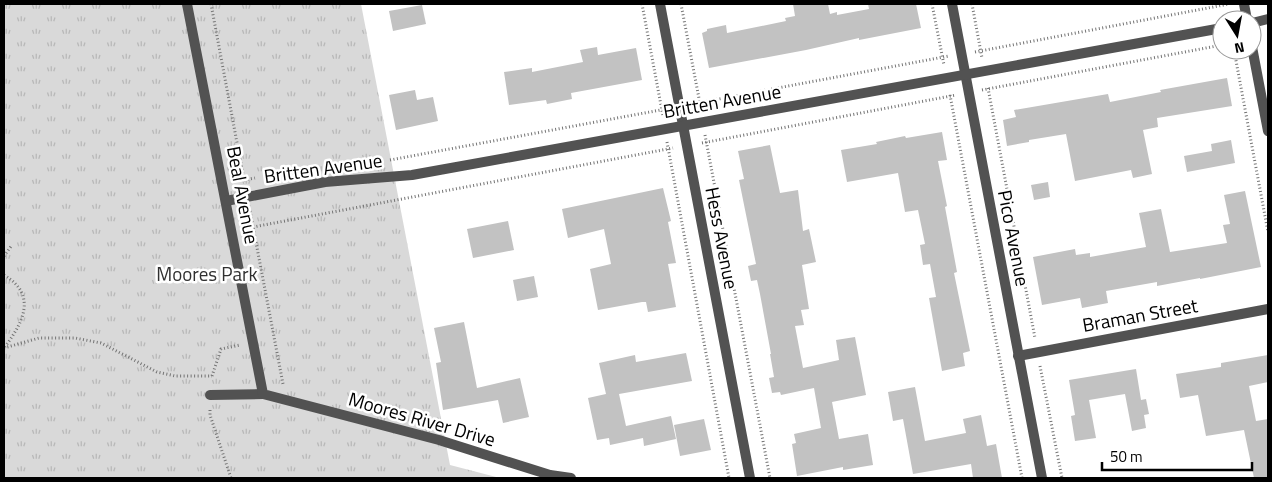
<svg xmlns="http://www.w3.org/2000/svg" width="1272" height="482" font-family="'Titillium Web',sans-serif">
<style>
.grass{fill:url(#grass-tufts)}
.building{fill:#c2c2c2}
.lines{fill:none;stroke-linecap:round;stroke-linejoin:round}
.path{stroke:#747474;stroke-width:3;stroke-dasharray:1 2.5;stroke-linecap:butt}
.service{stroke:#525252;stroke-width:10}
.minor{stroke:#525252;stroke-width:10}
.labels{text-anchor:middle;stroke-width:5;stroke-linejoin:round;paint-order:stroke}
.street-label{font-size:19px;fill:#000;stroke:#fff}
.park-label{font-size:19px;fill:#303030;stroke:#fff}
</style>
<defs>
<pattern id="grass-tufts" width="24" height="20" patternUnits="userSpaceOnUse" patternTransform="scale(1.25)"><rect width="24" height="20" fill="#d9d9d9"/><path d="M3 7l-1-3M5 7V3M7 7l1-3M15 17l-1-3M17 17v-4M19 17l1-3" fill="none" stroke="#b8b8b8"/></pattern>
</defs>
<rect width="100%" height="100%" fill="#fff"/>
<path class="grass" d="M4,4H361L450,465L500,478H4Z"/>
<g class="building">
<path d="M793,4H828L830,14L837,12V15L869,9L868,4H916L921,28L859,40V38L806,50L709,68L702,33L707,31V29L726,25L727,33L786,21L785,18L795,16Z"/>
<path d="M422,5L426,24L393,31L389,11Z"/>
<path d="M597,47L598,55L636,48L642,80L571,93L572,99L547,104L546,100L509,105L504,72L532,68V72L583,62L580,50Z"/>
<path d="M1227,78L1232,106L1157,118L1158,127L1143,130L1152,174L1133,178L1131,170L1075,181L1066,134L1029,140V142L1007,146L1003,120L1016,117L1014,110L1108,94L1110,102L1161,92L1160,90Z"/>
<path d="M415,90L417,100L433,97L438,121L396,130L389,95Z"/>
<path d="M942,132L947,160L938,161L947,206L945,207L957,272L954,273L970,351L963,353L965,366L942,371L929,298L936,297L930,264L923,265L920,245L925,244L918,210L905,212L898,173L847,182L841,150L877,144L876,142L905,136L906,138Z"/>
<path d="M1231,140L1235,163L1187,172L1184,156L1212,151L1211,144Z"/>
<path d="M770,145L780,193L798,190L803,231L809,229L816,262L802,265L809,309L801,310L804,325L795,326L803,368L839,360L836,340L855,337L866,395L832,402L839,439L868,434L873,465L843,470V467L797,476L792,444L796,443L794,434L821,428L814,388L781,395L780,392L772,393L769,378L774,377L770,354H771L760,294L757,280L751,281L748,266L756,264L739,180L744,179L738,151Z"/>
<path d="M1048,182L1050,197L1034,200L1031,185Z"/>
<path d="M663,188L671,221L668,222L676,263L668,264L676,307L648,312L646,302H642L598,310L590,269L611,264L604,229L568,238L562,209Z"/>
<path d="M1245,191L1261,267L1200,279V278L1157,286V282L1106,291L1108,303L1082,308L1080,298L1042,305L1033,257L1075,249L1076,255L1090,253V257L1146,247L1139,213L1161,209L1170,252L1227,243L1223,225L1230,224L1224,195Z"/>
<path d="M508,221L514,250L473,258L467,229Z"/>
<path d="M534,276L538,297L517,301L513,280Z"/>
<path d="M464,322L477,388L520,378L529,417L503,423L498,400L443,410L436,363L441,362L434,328Z"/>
<path d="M686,353L692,381L619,394L626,426L671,416L676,439L644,446L643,438L610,445L609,438L597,440L588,398L606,394L599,363L635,355L636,362Z"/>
<path d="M1268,355V382L1249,386L1256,421L1268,419V478H1254L1244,430L1206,436L1198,395L1180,398L1176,374L1221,367V363Z"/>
<path d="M1136,369L1141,400L1146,399L1149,414L1144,415L1146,428L1132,431L1125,394L1089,400L1096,438L1075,441L1071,416L1075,415L1069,380Z"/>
<path d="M915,387L925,441L966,433L963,419L981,415L987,446L996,444L1002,478H973L971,464L913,474L903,419L893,421L888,392Z"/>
<path d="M704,419L711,450L680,456L674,425Z"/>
</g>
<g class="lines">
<g class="path">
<path d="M211,4L244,180"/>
<path d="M642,4L663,116"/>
<path d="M681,4L701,109"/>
<path d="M932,4L944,65"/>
<path d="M972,4L982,58"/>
<path d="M1234,50L1268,232"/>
<path d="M975,52L1229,4"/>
<path d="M988,88L1035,338"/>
<path d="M982,90L1222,45"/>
<path d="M950,95L1022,478"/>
<path d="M692,104L949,56"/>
<path d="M705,135L770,478"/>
<path d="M667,142L729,478"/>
<path d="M702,143L956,95"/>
<path d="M390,160L666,109"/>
<path d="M244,180L255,178"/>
<path d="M250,211L283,384"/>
<path d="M253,227L673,148"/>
<path d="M4,256L12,245"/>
<path d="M4,275C38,295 23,323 4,348"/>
<path d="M4,348L39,338H75L101,343L157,372L175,376H212"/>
<path d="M1040,366L1062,478"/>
<path d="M212,376L221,349L240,345"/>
<path d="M210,410V415L231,478"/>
</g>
<path class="service" d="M210,395L263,394"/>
<g class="minor">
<path d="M187,4L263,394L439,440L550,475L571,478"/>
<path d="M660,4L750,478"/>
<path d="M952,4L1042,478"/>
<path d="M1244,4L1247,20"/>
<path d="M1252,23L1268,19"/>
<path d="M1252,47L1268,131"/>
<path d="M226,201L325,182L412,175L1222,28"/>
<path d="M1018,356L1268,309"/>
</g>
</g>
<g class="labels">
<g class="street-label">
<text transform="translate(722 101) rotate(-10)" y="7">Britten Avenue</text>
<text transform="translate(323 168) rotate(-8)" y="7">Britten Avenue</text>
<text transform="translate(243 195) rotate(79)" y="7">Beal Avenue</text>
<text transform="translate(722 238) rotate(79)" y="7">Hess Avenue</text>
<text transform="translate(1014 238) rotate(79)" y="7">Pico Avenue</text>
<text transform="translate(1140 315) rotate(-10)" y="7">Braman Street</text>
<text transform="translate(422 419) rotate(16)" y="7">Moores River Drive</text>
</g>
<g class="park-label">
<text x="207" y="281">Moores Park</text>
</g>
</g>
<rect width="1272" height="482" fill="none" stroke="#000000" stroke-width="10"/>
<g transform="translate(1237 35) rotate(169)"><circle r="24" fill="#ffffff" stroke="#999999"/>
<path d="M0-4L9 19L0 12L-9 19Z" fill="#000000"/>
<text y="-8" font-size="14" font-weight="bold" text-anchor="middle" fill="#000000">N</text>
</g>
<path d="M1102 462v8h150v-8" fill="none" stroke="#000000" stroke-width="2.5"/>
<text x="1110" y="462" font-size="15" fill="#000000" stroke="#ffffff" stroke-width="4" paint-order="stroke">50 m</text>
</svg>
